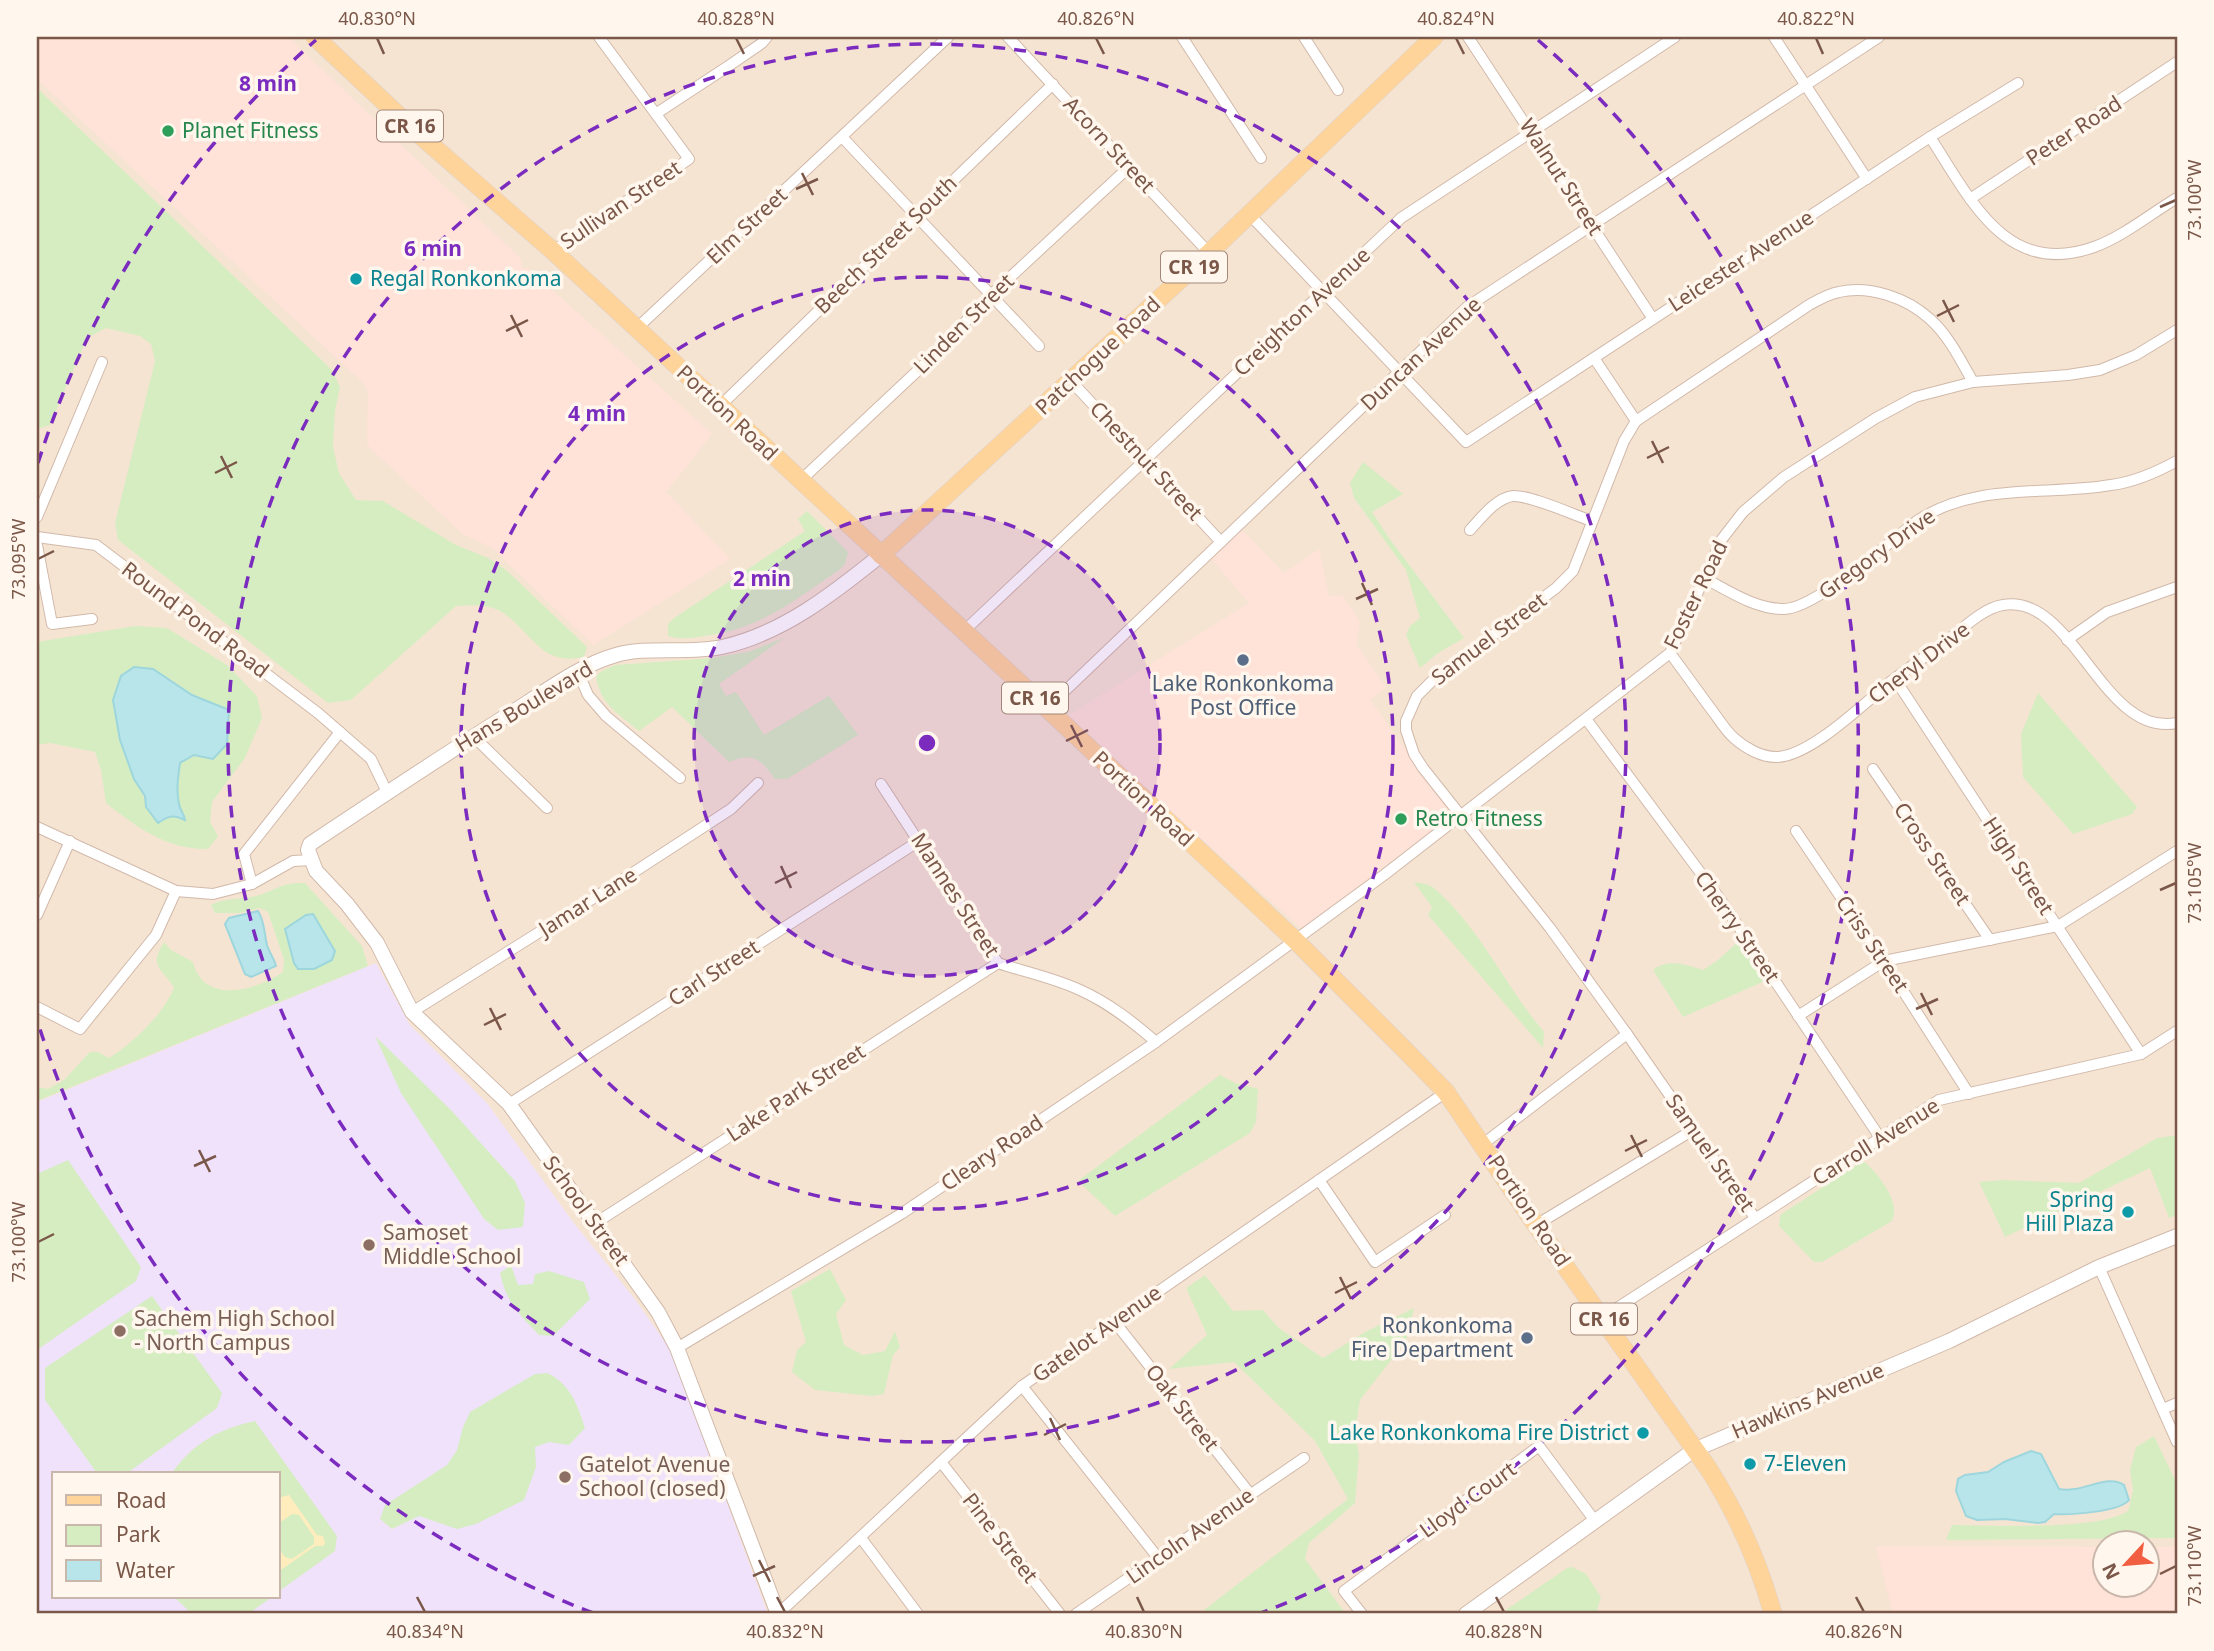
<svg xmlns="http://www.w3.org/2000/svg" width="2214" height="1651" font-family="'Noto Sans',sans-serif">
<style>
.residential{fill:#f6e4d3;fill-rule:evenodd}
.commercial{fill:#ffe2d8}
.education{fill:#f0e2fb;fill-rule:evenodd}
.green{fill:#d6edc2;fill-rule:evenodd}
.sand{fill:#ffedbe}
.water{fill:#b8e5ea;stroke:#9dd6dc;stroke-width:2}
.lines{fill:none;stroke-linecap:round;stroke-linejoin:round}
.minor-casing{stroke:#d1b9aa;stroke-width:12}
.tertiary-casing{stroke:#d1b9aa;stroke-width:16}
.primary-casing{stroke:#dcd3cf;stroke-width:19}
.minor{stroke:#fff;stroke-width:10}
.tertiary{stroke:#fff;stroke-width:14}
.primary{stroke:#ffd49b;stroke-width:18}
.ticks{fill:none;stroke:#7a5748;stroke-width:2.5}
.ring{fill:none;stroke:#7b2cbf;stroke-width:3.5;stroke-dasharray:12 9}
.leisure-dot{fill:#2e9e5b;stroke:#fff7ed;stroke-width:2.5}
.culture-dot{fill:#0f9aa8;stroke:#fff7ed;stroke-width:2.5}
.service-dot{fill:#5c6f8a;stroke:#fff7ed;stroke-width:2.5}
.education-dot{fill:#8d6e63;stroke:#fff7ed;stroke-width:2.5}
.labels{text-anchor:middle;stroke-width:7;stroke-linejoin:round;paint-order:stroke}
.shield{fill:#fff7ed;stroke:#a2877a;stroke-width:2}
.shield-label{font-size:19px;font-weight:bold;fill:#7a5748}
.leisure-label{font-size:21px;fill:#27864d;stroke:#fff7ed;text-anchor:start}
.street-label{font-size:21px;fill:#7a5748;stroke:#fff7ed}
.culture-label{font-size:21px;fill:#0d838f;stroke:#fff7ed;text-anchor:start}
.service-label{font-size:21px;fill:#4e5e75;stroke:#fff7ed}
.education-label{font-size:21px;fill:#785e54;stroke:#fff7ed;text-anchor:start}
.centre{fill:#7b2cbf;stroke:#fff7ed;stroke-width:3.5}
.ring-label{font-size:21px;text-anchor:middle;font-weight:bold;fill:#7b2cbf;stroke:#fff7ed;stroke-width:7;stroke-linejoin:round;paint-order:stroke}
.neatline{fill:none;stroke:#7a5748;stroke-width:2.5}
.ticks-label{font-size:18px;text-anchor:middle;fill:#7a5748}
</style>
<rect width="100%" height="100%" fill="#fef3e5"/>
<path class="residential" d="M37,37H2177V1614H37ZM54,1474H278V1597H54ZM2106,1542H2148V1584H2106Z"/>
<g class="commercial">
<path d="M37,37H288L521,259L522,268L529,269L712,434L666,492L730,559L593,645L492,548L463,534L369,447L367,442L368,391L363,383L37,79Z"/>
<path d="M1241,529L1284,573L1319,549L1329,596L1342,595L1360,622L1356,644L1386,687L1370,700L1452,815L1302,929L1066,717L1249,603L1210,557Z"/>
<path d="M1876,1546L2105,1547L2106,1584H2148V1547H2177V1614H1893Z"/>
</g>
<path class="education" d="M376,963L410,1025L487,1103L573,1222L634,1298L670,1349L768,1614H37V1102ZM54,1474H278V1597H54Z"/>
<g class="green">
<path d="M37,88L332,370L340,387L335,411L333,447L339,473L356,500L383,501L456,545L488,558L505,569L587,647L584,657C539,667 532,630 500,611C487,604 471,605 456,606L351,700L328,703L118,540L115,523L155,361L151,344L140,336L106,328L87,338L50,425L37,429Z"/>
<path d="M1363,462L1403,494L1372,512L1389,538L1464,638L1438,653L1420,668L1406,635L1410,626L1420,618L1406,570L1354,498L1350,483Z"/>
<path d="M807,511L848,552L845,564L839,570C795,600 760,629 705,636C692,638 681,640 668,636V624L674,618L805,531L798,519Z"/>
<path d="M135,626L167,628L227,665L257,696L262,718L245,758L212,802L210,822L218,836L208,849C168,850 136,827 106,803L101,770L95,752L50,743L37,745V642ZM169,678L192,695L228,710L230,719L227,744L194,755L180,763C178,777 176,790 179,804C180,811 184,813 184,820L176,815L168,816L146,807C145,794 138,788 133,776C123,751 118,726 113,700Z"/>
<path d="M784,638L719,684L726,696L736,692L764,735L829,696L858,735L787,779H775C761,759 753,752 729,762L672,707L639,731C618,713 600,705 596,676L602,671L615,665L712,658L748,652Z"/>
<path d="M2038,693L2137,807L2132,814L2073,834L2023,777L2021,734Z"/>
<path d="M1414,882C1421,883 1430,884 1435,889C1480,928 1506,987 1544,1032L1543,1048L1428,915L1432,907Z"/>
<path d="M305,883L362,946L368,966L37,1101V1087L48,1089L64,1080L90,1052H98L109,1058C132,1044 165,1013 174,987C160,967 149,966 164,942L171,950L193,962C204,1005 255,991 283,972L284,960L268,912L260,908L240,913H215L211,905C225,897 241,900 256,896C276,890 281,882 305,883Z"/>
<path d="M1739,941L1765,981L1683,1017L1653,970C1668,958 1686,965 1703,970L1718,960Z"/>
<path d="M375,1036L451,1110L515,1181L525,1203L523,1227L498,1230L484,1219L401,1093Z"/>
<path d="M1220,1075L1235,1083L1258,1089L1256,1122L1250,1133L1115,1216L1078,1181Z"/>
<path d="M2172,1136H2177V1215L2169,1218L2150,1168L2005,1237L1979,1182L2002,1180L2079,1183L2157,1138Z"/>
<path d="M68,1160L141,1267L136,1281L37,1350V1174Z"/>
<path d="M1863,1161C1875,1169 1894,1195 1894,1209C1895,1213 1893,1217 1892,1221L1822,1262H1814L1779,1226L1780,1215Z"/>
<path d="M511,1265L518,1285L533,1284L535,1274L549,1271L584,1282L590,1299L553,1336L539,1335C518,1312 507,1304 500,1273Z"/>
<path d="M830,1269L846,1300L836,1314L844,1345L863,1355L885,1351L895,1331L900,1347L893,1355L884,1394L872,1396L815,1390L792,1372L797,1350L806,1342L791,1291Z"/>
<path d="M1205,1275L1233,1311L1263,1310L1279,1328L1323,1358L1365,1332L1414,1308L1406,1341L1360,1400L1355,1432L1359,1455L1355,1503L1309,1543L1305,1559L1346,1614H1206L1204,1610L1348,1499L1315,1441L1234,1362L1169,1369L1207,1335L1186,1288Z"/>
<path d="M152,1296L222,1393L217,1408L126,1474H100L96,1472L45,1400V1368Z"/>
<path d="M547,1373C570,1383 578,1406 585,1428L569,1445L549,1442L535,1447L536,1467L524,1500L476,1524L457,1529L419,1516L392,1529L380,1519L385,1505L447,1465L457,1450L463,1427L470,1412L535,1374Z"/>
<path d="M255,1421L337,1536L335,1551L278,1592V1474H171C193,1443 219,1429 255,1421Z"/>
<path d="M2154,1436L2177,1484V1538L1946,1540L1952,1525C1992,1525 2097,1531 2128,1511L2133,1490L2130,1470L2136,1447Z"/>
<path d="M1572,1567L1586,1574L1601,1597L1596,1614H1500L1567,1568Z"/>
<path d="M174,1597H272L248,1614H192Z"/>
</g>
<path class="sand" d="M289,1495L317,1535L323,1536L325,1543L323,1546H315L278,1572V1548L285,1557L292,1559L314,1544V1537L299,1515L292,1514L278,1524V1498Z"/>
<g class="water">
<path d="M134,667L153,669L192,695L229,710L227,744L213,759L194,755L180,763C178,777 176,790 179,804C180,811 184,813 185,820C173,814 168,816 158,823L146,807L145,796L134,779L120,740L113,700L121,676Z"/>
<path d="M258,911C265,922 264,933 267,945C269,952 274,958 276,966L251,977L245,974L225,924L229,918Z"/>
<path d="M313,914L335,951L332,960L314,969H298L294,963L285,929L306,915Z"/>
<path d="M2031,1451L2041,1454L2059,1489C2081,1494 2107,1473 2124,1485L2129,1500C2120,1512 2069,1515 2054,1514L2045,1522L2038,1523L2005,1519L1977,1520L1966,1516L1956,1491L1958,1479L1965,1475L1988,1472L2004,1462Z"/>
</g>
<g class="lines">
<g class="minor-casing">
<g id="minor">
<path d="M1008,37L1209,253"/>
<path d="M1182,37L1261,158"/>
<path d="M1304,37L1338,90"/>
<path d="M1468,37L1653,319"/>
<path d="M1774,37L1867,179"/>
<path d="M657,113L727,67L762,43L767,37"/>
<path d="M842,137L1039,346"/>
<path d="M1930,137C1970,198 2006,279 2094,247C2124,236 2150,214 2177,198"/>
<path d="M1970,199L2177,62"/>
<path d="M1250,215L1466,442L1930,137L2018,83"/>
<path d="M553,251L689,159L599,37"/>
<path d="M636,329L948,37"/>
<path d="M1594,358L1636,421"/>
<path d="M1071,381L1221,542"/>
<path d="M720,406L1053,84"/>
<path d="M800,481L929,360L991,295L1129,167"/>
<path d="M37,517L102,362"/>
<path d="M1470,530C1481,518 1496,498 1513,496C1530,495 1574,515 1592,521"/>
<path d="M37,537L96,545L318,713L371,759L387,792"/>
<path d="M37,545L52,624L92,619"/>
<path d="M1704,578C1729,591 1755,609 1784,609C1815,609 1889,542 1917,521C1974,482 2046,496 2111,485C2135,482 2157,472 2177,461"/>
<path d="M964,631L1401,218L1675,37"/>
<path d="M2067,640L2107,612L2177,587"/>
<path d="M1670,653C1685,673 1699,693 1714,713C1720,721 1726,731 1734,738C1745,748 1761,757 1776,757C1811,757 1867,700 1894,679C1910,667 1926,656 1942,645C1959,632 1982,608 2003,605C2074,593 2102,738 2177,723"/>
<path d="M578,672L588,695L606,716L680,778"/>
<path d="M1895,679L2141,1054"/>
<path d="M1046,709L1467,307L1879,37"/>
<path d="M1586,719L1720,899L1881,1139"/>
<path d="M473,736L547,808"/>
<path d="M1873,769L1990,940"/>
<path d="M881,784L998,963C1025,972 1054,978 1080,990C1109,1003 1133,1022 1156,1042"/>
<path d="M37,827L176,891L213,894L252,884L293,861L312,860"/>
<path d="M1796,831L1884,961L1969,1094"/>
<path d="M252,884L244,854L340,732"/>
<path d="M37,915L70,841"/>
<path d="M37,1007L80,1029L156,935L176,891"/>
<path d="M412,1012L608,889L731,809L758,783"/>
<path d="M1798,1016L1884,961L2058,926L2177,851"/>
<path d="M509,1104L919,841"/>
<path d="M1483,1144L1627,1034"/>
<path d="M1319,1180L1375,1262L1445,1215"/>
<path d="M1755,1218L1627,1034L1550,928L1423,768L1414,754L1406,730V721L1417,696L1433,680L1556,588L1573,571L1624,441L1636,421L1809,305C1818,300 1828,294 1839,292C1870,285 1907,298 1930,319C1949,336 1961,361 1973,382"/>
<path d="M594,1224L998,963"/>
<path d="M1536,1225L1693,1130"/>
<path d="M2099,1267L2177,1442"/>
<path d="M1603,1317L1939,1100L2141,1054L2177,1031"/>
<path d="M1114,1321L1251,1495"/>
<path d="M677,1348L901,1214L1156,1042L1384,875L1670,653L1722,539L1743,512L1784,477L1876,418L1915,397L1973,382L2068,375L2100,370L2136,355L2177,330"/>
<path d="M1022,1386L1159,1559"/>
<path d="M2163,1409L2177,1403"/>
<path d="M941,1462L1060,1614"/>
<path d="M861,1538L918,1614"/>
<path d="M778,1614L1022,1386L1446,1092"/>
<path d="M1076,1614L1304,1458"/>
<path d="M1362,1614L1344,1591L1539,1446L1595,1521"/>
</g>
</g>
<g class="tertiary-casing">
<g id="tertiary">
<path d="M778,1614L677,1348L658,1312L509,1104L412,1012L377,943L347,904L316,871L308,850L310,844C379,798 448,752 519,708C549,689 581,665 616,655C645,646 689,654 722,647C782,634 834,593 881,555"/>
<path d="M1466,1614L1694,1450L1949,1341L2099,1267L2177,1236"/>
</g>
</g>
<g class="primary-casing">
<g id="primary">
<path d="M315,37L413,129L553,251L964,631L1296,941L1403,1048L1446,1092L1536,1225L1708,1468C1738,1515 1758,1560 1773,1614"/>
<path d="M881,555L1209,253L1434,37"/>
</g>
</g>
<use href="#minor" class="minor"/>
<use href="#tertiary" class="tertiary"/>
<use href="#primary" class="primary"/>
</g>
<path class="ticks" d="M377,38L384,54M736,38L744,54M1096,38L1104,54M1456,38L1464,54M1816,38L1823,54M802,173L813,195M796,189L818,179M2160,207L2176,200M1943,300L1954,322M511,315L522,337M1937,316L1959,305M506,331L528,320M1652,441L1663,463M221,456L232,478M1647,458L1669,447M215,473L237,462M38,559L54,551M1362,583L1372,605M1356,599L1378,589M1071,725L1082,747M1066,741L1088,730M781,866L791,888M775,883L797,872M2160,890L2176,883M1921,993L1932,1015M490,1008L501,1030M1916,1009L1938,999M484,1025L506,1014M1631,1135L1642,1157M199,1150L210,1172M1625,1151L1647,1140M194,1166L216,1156M38,1242L54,1234M1340,1277L1351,1299M1335,1293L1357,1282M1050,1418L1060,1440M1044,1435L1066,1424M759,1560L770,1582M2160,1574L2176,1566M753,1576L775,1566M417,1597L425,1612M777,1597L785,1612M1137,1597L1144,1612M1496,1597L1504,1612M1856,1597L1864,1612"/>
<circle cx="927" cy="743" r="233" fill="#7b2cbf" fill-opacity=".12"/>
<g class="ring">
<circle cx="927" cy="743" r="233"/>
<circle cx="927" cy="743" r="466"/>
<circle cx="927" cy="743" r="699"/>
<path d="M593 1613A932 932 0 0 1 38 1023M38 463A932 932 0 0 1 316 40M1538 40A932 932 0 0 1 1261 1613"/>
</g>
<g class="leisure-dot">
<circle cx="168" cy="131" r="7"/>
<circle cx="1401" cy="819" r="7"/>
</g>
<g class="culture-dot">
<circle cx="356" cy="279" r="7"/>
<circle cx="2128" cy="1212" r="7"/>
<circle cx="1643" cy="1433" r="7"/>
<circle cx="1750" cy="1464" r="7"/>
</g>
<g class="service-dot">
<circle cx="1243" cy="660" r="7"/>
<circle cx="1527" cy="1338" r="7"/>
</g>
<g class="education-dot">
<circle cx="369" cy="1245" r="7"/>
<circle cx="120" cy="1331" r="7"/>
<circle cx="565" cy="1477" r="7"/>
</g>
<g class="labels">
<g class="shield">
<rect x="377" y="110.5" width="66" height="31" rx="5"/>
<rect x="1161" y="251.5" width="66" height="31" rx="5"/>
<rect x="1002" y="682.5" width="66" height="31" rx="5"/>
<rect x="1571" y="1303.5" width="66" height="31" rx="5"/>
</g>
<g class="shield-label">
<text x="410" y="133">CR 16</text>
<text x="1194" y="274">CR 19</text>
<text x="1035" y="705">CR 16</text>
<text x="1604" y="1326">CR 16</text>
</g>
<g class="leisure-label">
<text x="182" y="138">Planet Fitness</text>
<text x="1415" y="826">Retro Fitness</text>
</g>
<g class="street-label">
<text transform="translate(2074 131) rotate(-33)" y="7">Peter Road</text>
<text transform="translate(1109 145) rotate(47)" y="7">Acorn Street</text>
<text transform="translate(1561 177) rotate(57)" y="7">Walnut Street</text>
<text transform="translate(621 205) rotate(-34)" y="7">Sullivan Street</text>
<text transform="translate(747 226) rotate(-43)" y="7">Elm Street</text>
<text transform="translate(886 245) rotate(-44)" y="7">Beech Street South</text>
<text transform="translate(1741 261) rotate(-33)" y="7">Leicester Avenue</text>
<text transform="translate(1302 312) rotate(-43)" y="7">Creighton Avenue</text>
<text transform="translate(964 324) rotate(-45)" y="7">Linden Street</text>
<text transform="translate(1421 354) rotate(-43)" y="7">Duncan Avenue</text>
<text transform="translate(1098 356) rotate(-43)" y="7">Patchogue Road</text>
<text transform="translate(727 413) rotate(43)" y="7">Portion Road</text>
<text transform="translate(1146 461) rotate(47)" y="7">Chestnut Street</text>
<text transform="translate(1877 554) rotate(-36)" y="7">Gregory Drive</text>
<text transform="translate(1696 595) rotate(-64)" y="7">Foster Road</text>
<text transform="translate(195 620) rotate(37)" y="7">Round Pond Road</text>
<text transform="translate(1489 639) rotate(-37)" y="7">Samuel Street</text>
<text transform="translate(1919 663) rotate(-37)" y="7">Cheryl Drive</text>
<text transform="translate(524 707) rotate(-31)" y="7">Hans Boulevard</text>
<text transform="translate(1143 799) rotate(43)" y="7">Portion Road</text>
<text transform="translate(1932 854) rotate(56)" y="7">Cross Street</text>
<text transform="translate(2018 866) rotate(57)" y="7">High Street</text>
<text transform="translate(955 895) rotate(57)" y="7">Mannes Street</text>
<text transform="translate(588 902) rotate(-32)" y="7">Jamar Lane</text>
<text transform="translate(1737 927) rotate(55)" y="7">Cherry Street</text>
<text transform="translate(1872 944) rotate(56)" y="7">Criss Street</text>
<text transform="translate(714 973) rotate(-33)" y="7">Carl Street</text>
<text transform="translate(796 1093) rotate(-33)" y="7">Lake Park Street</text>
<text transform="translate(1876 1142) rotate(-32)" y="7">Carroll Avenue</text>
<text transform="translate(992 1153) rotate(-34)" y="7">Cleary Road</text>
<text transform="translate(1710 1153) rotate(55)" y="7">Samuel Street</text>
<text transform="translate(586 1211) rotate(54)" y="7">School Street</text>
<text transform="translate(1529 1211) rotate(56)" y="7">Portion Road</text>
<text transform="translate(1097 1334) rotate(-35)" y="7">Gatelot Avenue</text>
<text transform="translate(1808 1401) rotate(-23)" y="7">Hawkins Avenue</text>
<text transform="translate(1182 1408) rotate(52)" y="7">Oak Street</text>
<text transform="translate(1468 1500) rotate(-36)" y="7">Lloyd Court</text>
<text transform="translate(1190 1536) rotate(-35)" y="7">Lincoln Avenue</text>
<text transform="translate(1000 1538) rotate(52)" y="7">Pine Street</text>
</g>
<g class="culture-label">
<text x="370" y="286">Regal Ronkonkoma</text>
<text x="2114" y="1207" text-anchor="end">Spring<tspan x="2114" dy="24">Hill Plaza</tspan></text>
<text x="1629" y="1440" text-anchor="end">Lake Ronkonkoma Fire District</text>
<text x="1764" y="1471">7-Eleven</text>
</g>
<g class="service-label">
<text x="1243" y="691">Lake Ronkonkoma<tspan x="1243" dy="24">Post Office</tspan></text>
<text x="1513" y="1333" text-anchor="end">Ronkonkoma<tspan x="1513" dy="24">Fire Department</tspan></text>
</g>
<g class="education-label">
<text x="383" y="1240">Samoset<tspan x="383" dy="24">Middle School</tspan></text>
<text x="134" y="1326">Sachem High School<tspan x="134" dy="24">- North Campus</tspan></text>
<text x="579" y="1472">Gatelot Avenue<tspan x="579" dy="24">School (closed)</tspan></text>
</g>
</g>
<circle cx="927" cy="743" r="10" class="centre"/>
<g class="ring-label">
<text x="268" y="91">8 min</text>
<text x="433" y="256">6 min</text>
<text x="597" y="421">4 min</text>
<text x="762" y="586">2 min</text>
</g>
<rect width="2214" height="1651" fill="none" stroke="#fff7ed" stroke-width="77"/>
<rect x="52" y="1472" width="228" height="126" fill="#fff7ed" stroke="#cab7ab" stroke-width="2"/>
<rect x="66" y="1495" width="35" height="10" fill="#ffd49b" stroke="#cab7ab" stroke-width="2"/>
<text x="116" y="1508" font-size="21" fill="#7a5748">Road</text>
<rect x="66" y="1525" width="35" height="21" fill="#d6edc2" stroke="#cab7ab" stroke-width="2"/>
<text x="116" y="1542" font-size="21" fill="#7a5748">Park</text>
<rect x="66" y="1560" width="35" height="21" fill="#b8e5ea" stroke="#cab7ab" stroke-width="2"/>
<text x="116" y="1578" font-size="21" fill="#7a5748">Water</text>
<g transform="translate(2126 1564) rotate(244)"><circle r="33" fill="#fff7ed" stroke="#cab7ab" stroke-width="2"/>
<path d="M0-5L12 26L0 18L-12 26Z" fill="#f15e41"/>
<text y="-10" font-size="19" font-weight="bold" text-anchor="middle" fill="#7a5748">N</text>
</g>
<rect x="38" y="38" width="2138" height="1574" class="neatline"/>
<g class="ticks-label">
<text x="377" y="25">40.830°N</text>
<text x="736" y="25">40.828°N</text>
<text x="1096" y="25">40.826°N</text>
<text x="1456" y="25">40.824°N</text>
<text x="1816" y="25">40.822°N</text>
<text transform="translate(2195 200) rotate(-90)" y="6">73.100°W</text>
<text transform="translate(19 559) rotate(-90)" y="6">73.095°W</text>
<text transform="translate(2195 883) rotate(-90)" y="6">73.105°W</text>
<text transform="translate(19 1242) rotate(-90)" y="6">73.100°W</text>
<text transform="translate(2195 1566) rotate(-90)" y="6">73.110°W</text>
<text x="425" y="1638">40.834°N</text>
<text x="785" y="1638">40.832°N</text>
<text x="1144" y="1638">40.830°N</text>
<text x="1504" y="1638">40.828°N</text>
<text x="1864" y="1638">40.826°N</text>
</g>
</svg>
